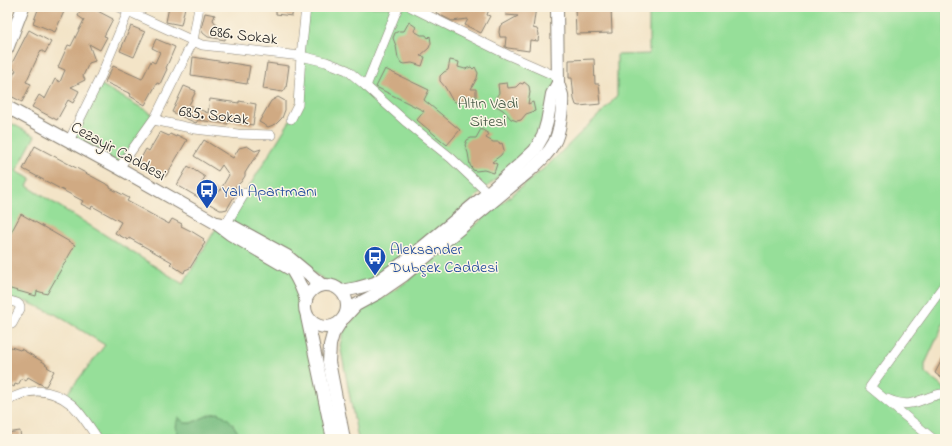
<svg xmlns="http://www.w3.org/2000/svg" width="952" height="446" font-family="'Indie Flower',sans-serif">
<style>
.green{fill:#96df99;stroke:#597e5a}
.forest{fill:#78be81;stroke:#4a6d4e}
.building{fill:#d0aa83}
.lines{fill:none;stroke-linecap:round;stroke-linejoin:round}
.minor-casing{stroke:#888072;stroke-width:10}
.major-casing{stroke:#888072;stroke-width:14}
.minor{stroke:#fff;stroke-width:9}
.major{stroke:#fff;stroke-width:12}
.labels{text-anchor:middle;stroke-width:3;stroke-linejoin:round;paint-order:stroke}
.street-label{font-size:16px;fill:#1c1c1c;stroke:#fcf5e5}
.park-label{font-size:16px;fill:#415642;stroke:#fcf5e5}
.transit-label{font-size:16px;fill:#164399;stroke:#fcf5e5;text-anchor:start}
</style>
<rect width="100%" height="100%" fill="#fcf5e5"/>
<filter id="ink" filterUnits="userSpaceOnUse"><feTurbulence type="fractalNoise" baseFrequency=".025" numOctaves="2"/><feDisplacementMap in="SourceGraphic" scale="8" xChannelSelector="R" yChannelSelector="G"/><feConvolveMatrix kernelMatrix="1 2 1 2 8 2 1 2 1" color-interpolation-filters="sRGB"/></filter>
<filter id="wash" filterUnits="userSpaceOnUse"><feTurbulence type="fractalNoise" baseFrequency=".012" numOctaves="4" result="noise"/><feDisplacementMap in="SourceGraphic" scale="16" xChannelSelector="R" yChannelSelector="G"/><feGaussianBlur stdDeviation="0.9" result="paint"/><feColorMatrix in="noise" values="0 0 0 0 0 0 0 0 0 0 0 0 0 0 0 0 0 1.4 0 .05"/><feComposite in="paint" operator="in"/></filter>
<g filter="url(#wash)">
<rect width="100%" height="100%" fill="#f3e4c7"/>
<g class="green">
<path d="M306,7H411L558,77L543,136L407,260L357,288L336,287L287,256L226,224L291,119L298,105Z"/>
<path d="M649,7H945V320L925,364V373L945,389V439H358L340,345L343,333L350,323L367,305L383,298L409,280L548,165L611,103L617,95V55L649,54Z"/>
<path d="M98,83L156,116L119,168L69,141Z"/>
<path d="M7,121L35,136L16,171L31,179L27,186L183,284L218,225L292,270L305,306L333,439H98L63,399L105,345L55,314L27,302L7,299Z"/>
</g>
<path class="forest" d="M218,413C231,418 235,427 241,439H179L176,427L178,417L185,423H191L211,414Z"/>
<g id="blocks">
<g class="building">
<path d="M39,7H66L55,32L33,23Z"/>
<path d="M82,7H90L113,19L104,36L107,37L100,50L89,44L95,61L89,63L83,76L85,80L71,87L79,91L73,103L68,100L57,120L32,107L39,95L45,99L55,79L60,82L65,70L58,67L68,45L71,46L84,20L78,16Z"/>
<path d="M169,7H185L181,25L166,22Z"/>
<path d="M276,7H293L292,16L276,14Z"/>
<path d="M439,7H487L489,9L487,15L490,16L481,33L465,25L468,19L452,21L436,13Z"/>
<path d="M507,7H536L533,28L537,29L539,34L538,41L530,40L529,51L508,48L505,47L506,37H500L499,32L500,26L518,16L506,15Z"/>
<path d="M575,7H611L612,33L576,34Z"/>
<path d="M205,13L215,15L213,20L219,28L227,30L225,40L208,37L203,33L201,29Z"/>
<path d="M409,22L416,27L414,31L421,35H426L428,38L430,36L431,43L429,48L420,56L425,57L422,66L412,63L404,64L401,63L398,58L396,46L393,38L395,33L399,31H404Z"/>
<path d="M131,26L145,32L134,57L120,51Z"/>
<path d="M29,30L51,42L45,53L41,50L26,82L31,84L22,102L7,94V87L16,70L10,67Z"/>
<path d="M156,39L175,47L166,68L167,69L160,84L157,83L145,105L130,96L131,94L105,82L113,66L142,79L151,61L155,63L160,52L152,48Z"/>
<path d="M193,57L250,66L247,84L191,75Z"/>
<path d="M594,59L595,84H599L601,104L579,106L576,105L574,99L572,78H569V60Z"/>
<path d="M450,60L459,62L458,67L465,69L471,67L473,69L475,67L478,73L477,78L471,89H476V98H466L459,102H455L451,98L445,87L440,81V76L444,72L448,70Z"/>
<path d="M267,63L289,66L286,88L283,92L263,89Z"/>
<path d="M385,69L429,90L424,100L460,130L447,145L417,120L424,111L376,87Z"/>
<path d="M524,82L529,86L530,92L528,104L533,102L535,111L526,114L521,120L517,121L511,119L503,110L496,106L494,101L496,97L499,93L498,84L507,83L508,88L516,87L520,83L523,84Z"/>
<path d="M184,86L196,91L189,105L208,113L210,99L239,103V101L256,104L253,125L229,121L228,124L198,120L196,123L172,112Z"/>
<path d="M278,97L285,101V110L282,118L276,124L268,127L259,122L271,101Z"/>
<path d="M481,129L489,134L486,138L493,142H499L500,144L502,143L504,150L501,155L492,162L497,164L494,173L484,170L476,171L473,170L470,165L468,153L465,145L467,140L471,138H476Z"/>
<path d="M160,132L169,136L170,134L176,137L177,135L187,140L166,176L163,177L142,165L140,160L146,149L149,151Z"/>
<path d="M204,140L233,158L239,148L247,146L255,151L261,149L255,159L253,160L245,173V176L241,182L234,188L238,190L227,209L223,210H220L177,185L188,166L205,177L202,182L219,192L229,175L222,165L218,171L194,156Z"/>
<path d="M35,146L110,186V188L129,198L127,201L169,224L172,219L182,224L181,226L191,231L204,239L203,241L205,243L202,247H203L190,268L185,270L184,273L170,264L172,262L129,238L128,240L115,233L121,222L92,206L91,209L81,204L83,201L23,169Z"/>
<path d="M21,214L75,245L47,294L37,291L36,296L7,288V240Z"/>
<path d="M11,347L20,350L21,349L45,363V364L48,366L47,367L54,371L46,386H44L28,377L26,381L22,378L18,385L15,384L14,387L7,383V352Z"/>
<path d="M945,354V381L935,373Z"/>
<path d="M20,431L21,439H7V433Z"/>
</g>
</g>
</g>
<g filter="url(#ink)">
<use href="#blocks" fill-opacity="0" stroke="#888072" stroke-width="1"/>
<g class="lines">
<g class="minor-casing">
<g id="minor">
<path d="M119,7L202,45L301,56L326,62L347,70L366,86L398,7"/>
<path d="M411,7L508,55L558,77"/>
<path d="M366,86L405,121L451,158L488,193"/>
<path d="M291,119L298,105L301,56L306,7"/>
<path d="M154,120L195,129L238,134L271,135"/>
<path d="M69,141L101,76L128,12L129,7"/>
<path d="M119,168L156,116L193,41L199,7"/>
<path d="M226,224L245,193"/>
<path d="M7,300L17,303L20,306V309L12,324"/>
<path d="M887,399C894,402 904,405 912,403C918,402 926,398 933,396C937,395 941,393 945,394"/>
<path d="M7,401C29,387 51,388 71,404C80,411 91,429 98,439"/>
<path d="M933,439L870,387L945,284"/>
</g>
</g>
<g class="major-casing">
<g id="major">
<path d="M7,49L23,7"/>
<path d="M7,107L119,168L214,222L230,234L292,270C298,280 303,289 306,301"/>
<path d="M218,223L232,226L287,256L322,285"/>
<circle cx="326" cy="306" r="21"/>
<path d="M342,291L357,288L375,283L407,260L488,193L518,166L535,150L543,136L547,122L552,94L558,83"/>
<path d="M307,317L333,439"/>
<path d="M344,318L356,305L378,293L404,275L527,173C537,164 547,156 554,143C560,133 563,107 562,95C561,91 559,87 558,83L557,7"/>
<path d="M340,323L333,334L330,345L329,362L344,439"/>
</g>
</g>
<use href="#minor" class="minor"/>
<use href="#major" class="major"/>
</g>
</g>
<defs>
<g id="bus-pin" transform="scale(1.15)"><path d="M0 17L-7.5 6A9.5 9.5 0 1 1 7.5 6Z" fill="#1a4fb4" stroke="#fcf5e5"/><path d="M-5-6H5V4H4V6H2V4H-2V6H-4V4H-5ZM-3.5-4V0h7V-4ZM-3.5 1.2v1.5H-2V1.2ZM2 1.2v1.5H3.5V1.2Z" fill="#fff"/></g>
</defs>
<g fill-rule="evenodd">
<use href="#bus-pin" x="207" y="190"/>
<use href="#bus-pin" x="375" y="257"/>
</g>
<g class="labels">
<g class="street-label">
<text transform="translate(244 34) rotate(7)" y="6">686. Sokak</text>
<text transform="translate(214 114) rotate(7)" y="6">685. Sokak</text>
<text transform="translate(119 150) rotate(29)" y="6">Cezayir Caddesi</text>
</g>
<g class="park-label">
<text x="488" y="108">Altın Vadi<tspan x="488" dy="18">Sitesi</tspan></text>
</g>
<g class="transit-label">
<text x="222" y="196">Yalı Apartmanı</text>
<text x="390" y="254">Aleksander<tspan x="390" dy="18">Dubçek Caddesi</tspan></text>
</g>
</g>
<rect width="952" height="446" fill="none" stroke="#fcf5e5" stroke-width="24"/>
</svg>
